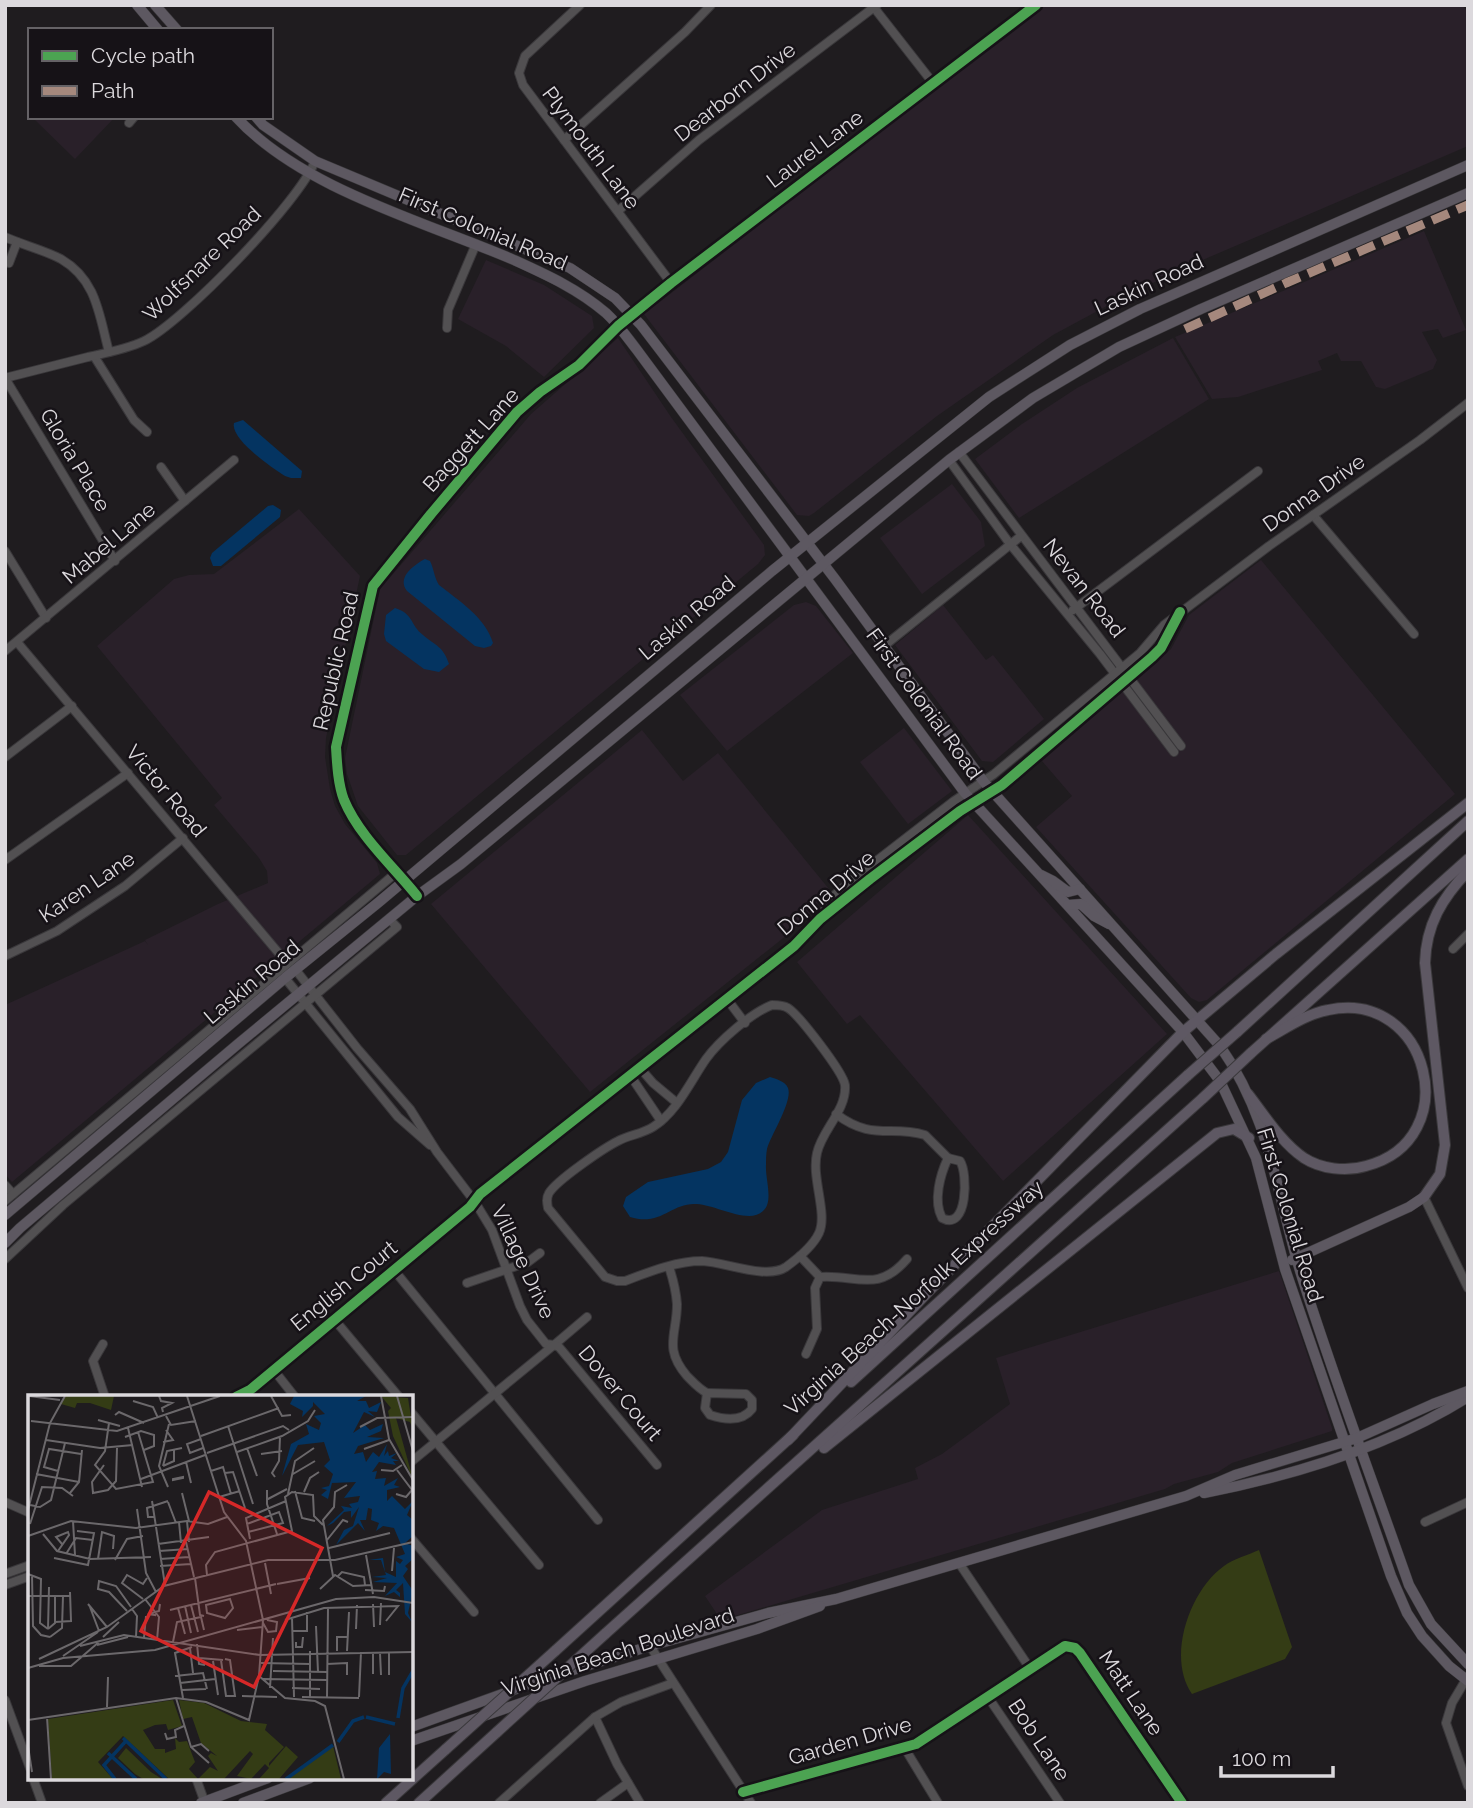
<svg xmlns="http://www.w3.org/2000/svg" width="1473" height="1808" font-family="Raleway,sans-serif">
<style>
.built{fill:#292029}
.green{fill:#343c15}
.water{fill:#043461}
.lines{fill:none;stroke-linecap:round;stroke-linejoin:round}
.minor-casing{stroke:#3a383b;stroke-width:10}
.major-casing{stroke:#3a383b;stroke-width:11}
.highway-casing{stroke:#3a383b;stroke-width:12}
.minor{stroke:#525052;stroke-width:8}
.major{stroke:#5d5861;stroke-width:10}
.highway{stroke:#5e5863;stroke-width:10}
.highway-bridge-casing{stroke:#3a383b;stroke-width:12;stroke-linecap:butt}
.highway-bridge{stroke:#5e5863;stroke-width:10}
.quiet{stroke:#a5887d;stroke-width:9;stroke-dasharray:18 9;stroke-linecap:butt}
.cycleway-casing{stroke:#161217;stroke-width:15}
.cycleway{stroke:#4ca352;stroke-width:10}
.labels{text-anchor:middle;stroke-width:5;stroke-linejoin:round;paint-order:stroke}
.street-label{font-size:21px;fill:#dcd9dd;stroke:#161217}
.inset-river{fill:none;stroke:#043461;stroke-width:3.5}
.inset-road{fill:none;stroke:#6b686b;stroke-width:2}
.view{fill:#d62828;fill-opacity:0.15;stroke:#d62828;stroke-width:3.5}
.inset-edge{fill:none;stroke:#dcd9dd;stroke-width:3.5}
</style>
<rect width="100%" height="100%" fill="#1f1c1f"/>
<g class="built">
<path d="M1045,5H1462L1468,12V146L1198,262L1129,294L1053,335L937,416L814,513L809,516L797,515L644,314Z"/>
<path d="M32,117H115L75,159Z"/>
<path d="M1424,231L1466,330L1443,338L1438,329L1422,332L1437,360L1433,369L1385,389L1376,387L1361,361H1341L1337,353L1318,361L1322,370L1238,397L1212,399L1175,337Z"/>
<path d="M486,260L544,285L592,316L594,328L544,377L506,346L458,319Z"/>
<path d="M618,338L671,417L764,545L765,555L758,564L406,855H397L358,806L347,774L345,758L380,589L531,414Z"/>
<path d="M1173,338L1209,399L1019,518L975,459L1022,424L1077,388Z"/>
<path d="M952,484L981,522L985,546L922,594L880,538Z"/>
<path d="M299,509L360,576L326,738L325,757L330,789L335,806L345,824L377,863L380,874L12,1182L5,1174V1005L145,941L148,945L145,940L218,904L268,883L267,871L259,858L214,805L222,798L97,646L174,579L189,575L214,574Z"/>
<path d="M1261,560L1455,794L1207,1000L1199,1002L1191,998L1036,827L1072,796L1042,761L1171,649L1189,615Z"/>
<path d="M806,602L816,606L853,653L727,751L680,695L794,605Z"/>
<path d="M943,605L986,660L993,655L1044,719L993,762L982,761L895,645Z"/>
<path d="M904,728L952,791L908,824L860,762Z"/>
<path d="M642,730L683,781L718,753L829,889L802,923L590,1092L431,904Z"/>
<path d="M968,815L1167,1034L1003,1181L860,1015L847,1024L797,962Z"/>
<path d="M1279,1271L1332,1428V1431L1232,1463L1218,1472L1174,1484L1165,1489L721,1620L705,1596L822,1510L918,1479L915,1468L942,1454L1010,1404L996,1358Z"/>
</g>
<path class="green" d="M1259,1550L1292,1647L1285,1659L1192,1694C1166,1657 1190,1590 1224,1566C1233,1559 1248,1555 1259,1550Z"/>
<g class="water">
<path d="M243,420L302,471L301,478H291L285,476C271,467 230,439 234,423Z"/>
<path d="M273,505L281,510L280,517L221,566H213L210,558L212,553L268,506Z"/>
<path d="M425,559L430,561C434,569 434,577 439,585C458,600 486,618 493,643L491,646L484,648L475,646L407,591C397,578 412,566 425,559Z"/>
<path d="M395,608C414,614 410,625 423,635C436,646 443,646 449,664L439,672L424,669L386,641L384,634L386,615Z"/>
<path d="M770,1077C776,1079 785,1081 788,1088C793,1101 771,1135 767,1149C766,1154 766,1160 766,1165C765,1178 774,1202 763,1211C749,1225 716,1205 697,1204C671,1202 661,1227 630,1217L623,1206L626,1197L648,1182L708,1169L721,1162L728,1152L742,1100L756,1083Z"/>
</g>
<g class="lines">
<g class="minor-casing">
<g id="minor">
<path d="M580,5L525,56L519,73L523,85L671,283"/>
<path d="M872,5L933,83"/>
<path d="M129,123L134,117"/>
<path d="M564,140L685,32L711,5"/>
<path d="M618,211L699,140L877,5"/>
<path d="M5,237C23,245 44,250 61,259C97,280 99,315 109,352"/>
<path d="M9,263L17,242"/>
<path d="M447,328L448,310L476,244"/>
<path d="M94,356L134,420L147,432"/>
<path d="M5,378C33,371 60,364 88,357C106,353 127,349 144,341C182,323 301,200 315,161"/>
<path d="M5,378L115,561"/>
<path d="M959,452L1181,746"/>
<path d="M949,460L1010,544L1100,654L1174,752"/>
<path d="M161,467L185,501"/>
<path d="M1313,515L1414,634"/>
<path d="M5,551L46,618"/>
<path d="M1073,610L1258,471"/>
<path d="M17,642L287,963"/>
<path d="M884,646L1021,536"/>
<path d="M5,651L234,460"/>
<path d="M5,757L72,706"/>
<path d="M5,860L128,773"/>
<path d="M417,896C393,866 359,836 344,800C338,784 337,764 336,747L373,586L431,514L517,412L540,392L579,365L618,326L671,283L1036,5"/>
<path d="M821,917L831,898L857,876L954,801L994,774L1140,653L1164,625L1269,546L1420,440L1468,403"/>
<path d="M1453,949L1468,934"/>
<path d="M5,956L57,931L125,886L183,838"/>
<path d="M295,969L357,1048L410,1109L437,1152L475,1202L492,1230L520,1306L527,1320L546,1344L554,1345L587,1317"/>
<path d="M285,978L398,1117L430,1145"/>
<path d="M727,999L745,1023"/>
<path d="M772,1005C778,1005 783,1005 788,1008C799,1015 843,1072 845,1085C847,1110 822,1130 817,1153C811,1178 828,1213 819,1233C813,1246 797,1259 786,1267C767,1280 725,1262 702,1261C676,1261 649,1272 625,1281H617L605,1277L548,1208C547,1203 546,1198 549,1193C557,1180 604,1148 618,1141C629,1135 642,1134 653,1127C677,1112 690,1082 706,1059C719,1041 751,1013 772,1005Z"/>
<path d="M640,1068L653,1083L677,1103"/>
<path d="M630,1075L661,1121"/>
<path d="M836,1114C872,1141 890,1125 925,1135L948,1158"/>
<path d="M948,1158L960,1161C968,1173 968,1232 942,1218C933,1201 940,1175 948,1158Z"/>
<path d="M5,1185L13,1194"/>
<path d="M1424,1197L1468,1288"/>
<path d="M5,1201L397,872"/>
<path d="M800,1256L820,1277"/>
<path d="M5,1259L63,1205L397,927L389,919"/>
<path d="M669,1267C673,1279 676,1291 677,1304C677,1335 663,1348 687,1376C693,1382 699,1389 707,1393"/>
<path d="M394,1270L598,1520"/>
<path d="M467,1283L528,1262L540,1253"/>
<path d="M334,1319L399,1397"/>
<path d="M103,1344L93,1361L105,1397"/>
<path d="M806,1354L817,1329L815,1288L820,1277C856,1274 877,1294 907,1259"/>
<path d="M273,1369L295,1397"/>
<path d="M707,1393L746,1394L752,1400V1409C742,1422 725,1420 710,1415L705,1408Z"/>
<path d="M236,1397L250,1390L470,1207L480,1194L794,946L820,919L870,879L960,811L1002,785L1152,657L1161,648L1180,612"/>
<path d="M411,1412L539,1565"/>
<path d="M411,1462L554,1345L559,1347L657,1465"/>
<path d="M5,1502L30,1513"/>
<path d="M1425,1522L1468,1502"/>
<path d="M411,1538L474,1612"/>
<path d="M959,1563L1029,1667"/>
<path d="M5,1574L30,1565"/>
<path d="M5,1585L30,1576"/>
<path d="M650,1646L751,1803"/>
<path d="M1468,1676L1452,1703L1446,1723L1468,1786"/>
<path d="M988,1697L1060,1803"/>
<path d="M5,1700L30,1768"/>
<path d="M595,1717L617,1764L640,1803"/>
<path d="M904,1747L938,1803"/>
<path d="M33,1778L42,1803"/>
<path d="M196,1778L205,1803"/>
<path d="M743,1792L916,1744L1065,1646L1075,1648L1080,1653L1182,1803"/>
<path d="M499,1803L595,1717L621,1702L673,1683"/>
<path d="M600,1803L628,1783"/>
</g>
</g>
<g class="major-casing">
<g id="major">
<path d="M137,5L158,30"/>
<path d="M155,5L177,30"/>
<path d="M236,117C302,189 426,222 514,260C547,275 578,289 606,313C618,324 627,337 637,350L965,793L1183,1032L1220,1081L1256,1158L1285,1269L1391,1576L1407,1613L1422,1636L1449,1666L1468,1681"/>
<path d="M256,117L263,125L315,161L570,268L615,298L641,325L835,579L984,782L1220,1046C1271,1119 1276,1193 1301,1274C1334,1379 1373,1482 1409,1585L1431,1624L1468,1664"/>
<path d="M1041,875L1053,881L1068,892L1080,889"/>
<path d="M1068,905L1081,904L1094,916L1109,924"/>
<path d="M5,1215L285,978L379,902L772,571L989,397L1070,345L1140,309L1468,165"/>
<path d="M5,1243L20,1228L238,1044L417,896L461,864L949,460L1033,398L1119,347L1201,309L1468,193"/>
<path d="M1292,1260L1409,1207L1424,1197"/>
<path d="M1204,1493C1296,1475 1388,1447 1468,1397"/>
<path d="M411,1727L541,1680L650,1646L768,1613L836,1599L1186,1496L1235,1475L1357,1438L1433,1404L1468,1391"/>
<path d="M411,1741L585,1681L757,1629L820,1606"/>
<path d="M201,1803L268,1778"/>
<path d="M243,1803L310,1778"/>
</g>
</g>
<g class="highway-casing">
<g id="highway">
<path d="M1237,1032L1468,821"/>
<path d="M1251,1053L1468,859"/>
<path d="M1248,1094C1265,1116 1281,1142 1304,1158C1321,1169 1346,1172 1366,1166C1467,1140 1429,988 1328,1010C1306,1014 1285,1029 1266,1039"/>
<path d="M1424,1197L1440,1174L1445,1145L1425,963C1426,925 1442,898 1468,871"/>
<path d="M851,1382L1188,1075"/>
<path d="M788,1440L928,1292L1183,1032L1276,954L1468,803"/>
<path d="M824,1448L1217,1133L1234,1129L1249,1138"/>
<path d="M605,1634L1203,1098"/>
<path d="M555,1651L793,1435"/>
<path d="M386,1803L446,1749"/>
<path d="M419,1803L497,1732"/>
</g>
</g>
<use href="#minor" class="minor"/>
<use href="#major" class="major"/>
<use href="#highway" class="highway"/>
<g class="highway-bridge-casing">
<g id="highway-bridge">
<path d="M1188,1075L1237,1032"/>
<path d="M1203,1098L1251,1053"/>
<path d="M497,1732L605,1634"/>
<path d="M446,1749L555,1651"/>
</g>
</g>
<use href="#highway-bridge" class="highway-bridge"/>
<path class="quiet" d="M1185,329L1286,283L1468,205"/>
<g class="cycleway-casing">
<g id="cycleway">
<path d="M417,896C393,866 359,836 344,800C338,784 337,764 336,747L373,586L431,514L517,412L540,392L579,365L618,326L671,283L1036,5"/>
<path d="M236,1397L250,1390L470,1207L480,1194L794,946L820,919L870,879L960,811L1002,785L1152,657L1161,648L1180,612"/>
<path d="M743,1792L916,1744L1065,1646L1075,1648L1080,1653L1182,1803"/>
</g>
</g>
<use href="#cycleway" class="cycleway"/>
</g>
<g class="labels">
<g class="street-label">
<text transform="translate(735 92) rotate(-38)" y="7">Dearborn Drive</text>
<text transform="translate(591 148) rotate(53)" y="7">Plymouth Lane</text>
<text transform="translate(815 149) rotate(-37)" y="7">Laurel Lane</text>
<text transform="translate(483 229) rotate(23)" y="7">First Colonial Road</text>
<text transform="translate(202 264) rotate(-44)" y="7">Wolfsnare Road</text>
<text transform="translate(1149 285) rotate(-25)" y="7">Laskin Road</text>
<text transform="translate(471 440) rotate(-48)" y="7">Baggett Lane</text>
<text transform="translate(75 460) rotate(59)" y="7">Gloria Place</text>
<text transform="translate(1314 493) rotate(-35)" y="7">Donna Drive</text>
<text transform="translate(109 543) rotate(-40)" y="7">Mabel Lane</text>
<text transform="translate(1084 588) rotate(52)" y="7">Nevan Road</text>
<text transform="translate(687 618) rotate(-40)" y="7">Laskin Road</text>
<text transform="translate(336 661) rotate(-77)" y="7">Republic Road</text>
<text transform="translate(924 704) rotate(54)" y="7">First Colonial Road</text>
<text transform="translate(166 791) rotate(50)" y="7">Victor Road</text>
<text transform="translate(87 887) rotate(-34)" y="7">Karen Lane</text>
<text transform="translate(826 893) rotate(-40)" y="7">Donna Drive</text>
<text transform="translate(252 982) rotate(-40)" y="7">Laskin Road</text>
<text transform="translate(1290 1215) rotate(73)" y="7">First Colonial Road</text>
<text transform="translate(523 1262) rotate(65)" y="7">Village Drive</text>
<text transform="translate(344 1286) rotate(-39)" y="7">English Court</text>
<text transform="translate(914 1298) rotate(-42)" y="7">Virginia Beach-Norfolk Expressway</text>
<text transform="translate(620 1393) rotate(50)" y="7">Dover Court</text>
<text transform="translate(618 1652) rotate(-18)" y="7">Virginia Beach Boulevard</text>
<text transform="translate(1131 1693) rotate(56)" y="7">Matt Lane</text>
<text transform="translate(1039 1740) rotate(56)" y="7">Bob Lane</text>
<text transform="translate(850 1741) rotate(-16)" y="7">Garden Drive</text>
</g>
</g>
<g transform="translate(28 1395)">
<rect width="385" height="385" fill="#1f1c1f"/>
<path d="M38,1H86L83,15L62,8H49L47,13L33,9ZM353,1L380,3L385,35L382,27L368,23L385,84L365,41L360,16L363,13ZM145,305L154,331L140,335L138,329L127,330L115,335L127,354H137V358L148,354L147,343L151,347L159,346L167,367L161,374L170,384L182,372L190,376L180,361L183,358L189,361L173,348L164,322L155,324L151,305L176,308L213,326L239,329L237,335L256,352L241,368V371L258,351L270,362L251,384H231L241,373L237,369L223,384L209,381L225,359L222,356L196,384H141L95,341L70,367L85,384H24L20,324ZM305,351L313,384H260L287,362ZM98,353L123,377L134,384H115L107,379L90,363Z" fill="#343c15"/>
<path d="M266,1H338L329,6H338L341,13L353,7L349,17L340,16L347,22L336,17L325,38L337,30L342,35L355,29L353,36L339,42L356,43L330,51L326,59L335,57L338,67L345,57L351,62L359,49L356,61L360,56L361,61L369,58L363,63L371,66H365L368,70L351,67L344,77L349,76L347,84L358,83L356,91L370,83L366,90L372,92L359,95V106L364,101L377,114L385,106L379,120L385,125V141L377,148L385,151V164L377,171L380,174L375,181L385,196L380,218L384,227L377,219L375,188L368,195L372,198V202L366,197L357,201L369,188L345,187L359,183L344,182L358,180L353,165H341L355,163L357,177L368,182V166L372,169L375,165L368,162L377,159L366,133L355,131L348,136L351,128L343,125L344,114L340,113L338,125H332L337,136L330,128L308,150L316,135L325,131L331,112L323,123V116L316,117L305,128L299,131L316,115L313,111L324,113L321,109L330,107L332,101L316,103L328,87L304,88L300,104L293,100L299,95L293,93L301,91L305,79L296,71L302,65L296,47L270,50L254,81L263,49L281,39L278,29L291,35L293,28L286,21L297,19L285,7V11L274,22L275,16L262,9ZM362,339L363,379L356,377L349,384L351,353Z" fill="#043461"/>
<path class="inset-river" d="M338,322L367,329M370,323L375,293L385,276M95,343L138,384M310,347L325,326L336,322M80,358L108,384M87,384L76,370L98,346M258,384L305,350"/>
<path class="inset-road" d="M1,1L32,5M131,1L133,6L144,8L134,13L135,17M159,1L196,117L218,146L235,225L231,281L257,303L287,306L297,311L316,384M243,1L254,21L263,20M353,1L361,44L385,85M369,1L385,56M105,6L125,12L130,23M87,20L91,17L116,28M138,21L143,30L168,26M70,25L92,31M3,26L89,36L192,1M81,28L77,56L67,70L88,94L125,87L110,37M200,31L225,109M332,32L349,23L385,22M100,33L114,92M173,41L251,13M97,42L113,36L126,40V51L116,55M173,44L159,49L162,58L175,53M18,45L72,53L105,50M135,47L145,45L138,35M219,53L229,81M336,54L361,45M209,57L254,41L280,26L287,15M179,58L255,31L261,35M233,59L254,56M158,67L163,88M76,70L64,87L65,98L80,95L88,86L89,53M135,71L139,56L154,53M135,71L146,66V54M353,75L365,76L374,70M30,76L16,72L21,54L53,59M183,76L195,72L203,99M197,78L205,77L217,113M8,79L51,87M265,79L287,66M155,82V83L145,85V84ZM247,82L244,78L251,66L252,42M113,84L177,60M140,92L131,71L141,29M239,95V109L249,139M267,96L274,123L287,126M276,97L282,83L291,77M42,98L51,87L54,55M154,98L161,126M260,99L267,66L286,53M368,99L378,102L384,95L369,75M191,102L212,96M240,104L259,94M124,106L137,190M140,107L148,128M2,110L12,112L23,105L37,48M109,114L118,178L128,197M0,115L22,28L37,1M127,122H120L119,113L140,106M45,126L47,160M159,126L161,147M151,127L153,148M2,129L14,92L34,93L45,101M219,129L251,117L255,128L220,137M15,139L29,156L62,164L123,162M0,141L43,126L108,133L159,126L180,129L199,122M222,144L218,123L258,106M299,145L315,125L320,127M158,147L166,182M130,149L181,142M301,153L362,138M30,156L41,140L40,137L28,142L34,149M131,156L160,154M38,159L48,143L65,145M338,160L345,199M26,163L60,170L66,138L49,136M70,164L74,137L86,141L85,154M132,164L161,162M87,165L99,144L115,141M237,168L243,199M132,171L163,169M364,176L366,153M0,179L13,184L12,228L20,234M4,180L5,231L13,240L22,242M179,180L178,170L187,157L264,136L257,102L264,97L285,100L286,121L295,130M305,181L295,125L306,112L307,97L319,90M310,181L314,177L336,182L337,190M167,183L172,220L176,221M249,189L282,183M292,194L307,180L325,191L344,190M337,195L356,196L357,191M0,201H43M115,204L94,188L99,180L115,189L119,183M117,204L131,222L129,245M202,204L205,213L197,223L179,218L178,210ZM60,209L79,232M345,209L346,232M163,210L170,237M157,211L163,238M62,212L71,236M150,213L157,239M104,214L109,221L108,242M142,215L248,189M99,216L81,197L70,194L71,186L88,191L103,212M127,219V220L120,219L131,216L132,209M264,222L266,302M257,225L296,213L370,211L358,226M27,227L43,226L42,197M235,228L240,237L248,236L249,227L239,225M352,230L353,208M0,231V259M288,231L290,277M20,234L21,192M20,234L27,228V202M328,234L329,210M209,235L234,232M264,236H279V217M22,242L34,233L35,201M75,242L91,227M116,243L118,221M145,247L149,227L173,222L176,235M268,247V252H274L275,242M169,249L171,269L177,270M69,250L100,242M52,251L96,240L232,260L385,257M162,253L165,278M309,256V242H319M319,256L321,217M345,257V279M352,258L353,280M35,261L70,237M171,263L195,265M11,264L79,232L136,191L240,165H307L385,147M193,265L198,301H207L202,265L197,264M185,266L190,300M233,268L282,269M299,269L319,268V280M11,271H43L71,247M0,273L35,263L127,255L308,204L346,202L385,208M245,276L299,277M361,280V257M147,281L175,278L179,294M235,284L299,285M152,288L187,284M242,293L245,243M264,293L292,294M154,295L178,294M214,301L249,302M274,302L331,303M282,302V256M299,302L300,214M331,302L333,257M148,303L163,352L181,368M155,303L147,258L164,252M79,312L80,282M19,322L23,384M0,325L148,303L178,307L221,325L231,281M137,338L139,344L148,342L147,335L156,331M0,351L4,377M163,352L173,349L181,356"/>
<path class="view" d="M181,97L294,153L226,292L113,236Z"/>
<rect width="385" height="385" class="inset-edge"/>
</g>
<rect width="1473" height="1808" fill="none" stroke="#dcd9dd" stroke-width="14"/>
<rect x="28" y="28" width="245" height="91" fill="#161217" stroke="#656266" stroke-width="2"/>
<rect x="42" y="51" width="35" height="10" fill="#4ca352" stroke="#656266" stroke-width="2"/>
<text x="91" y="63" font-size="21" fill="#dcd9dd">Cycle path</text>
<rect x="42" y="86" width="35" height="10" fill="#a5887d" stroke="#656266" stroke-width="2"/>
<text x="91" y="98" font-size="21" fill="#dcd9dd">Path</text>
<path d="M1221 1766v10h112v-10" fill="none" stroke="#dcd9dd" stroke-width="3.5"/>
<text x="1232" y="1766" font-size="21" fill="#dcd9dd" stroke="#161217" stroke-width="5" paint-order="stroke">100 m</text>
</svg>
